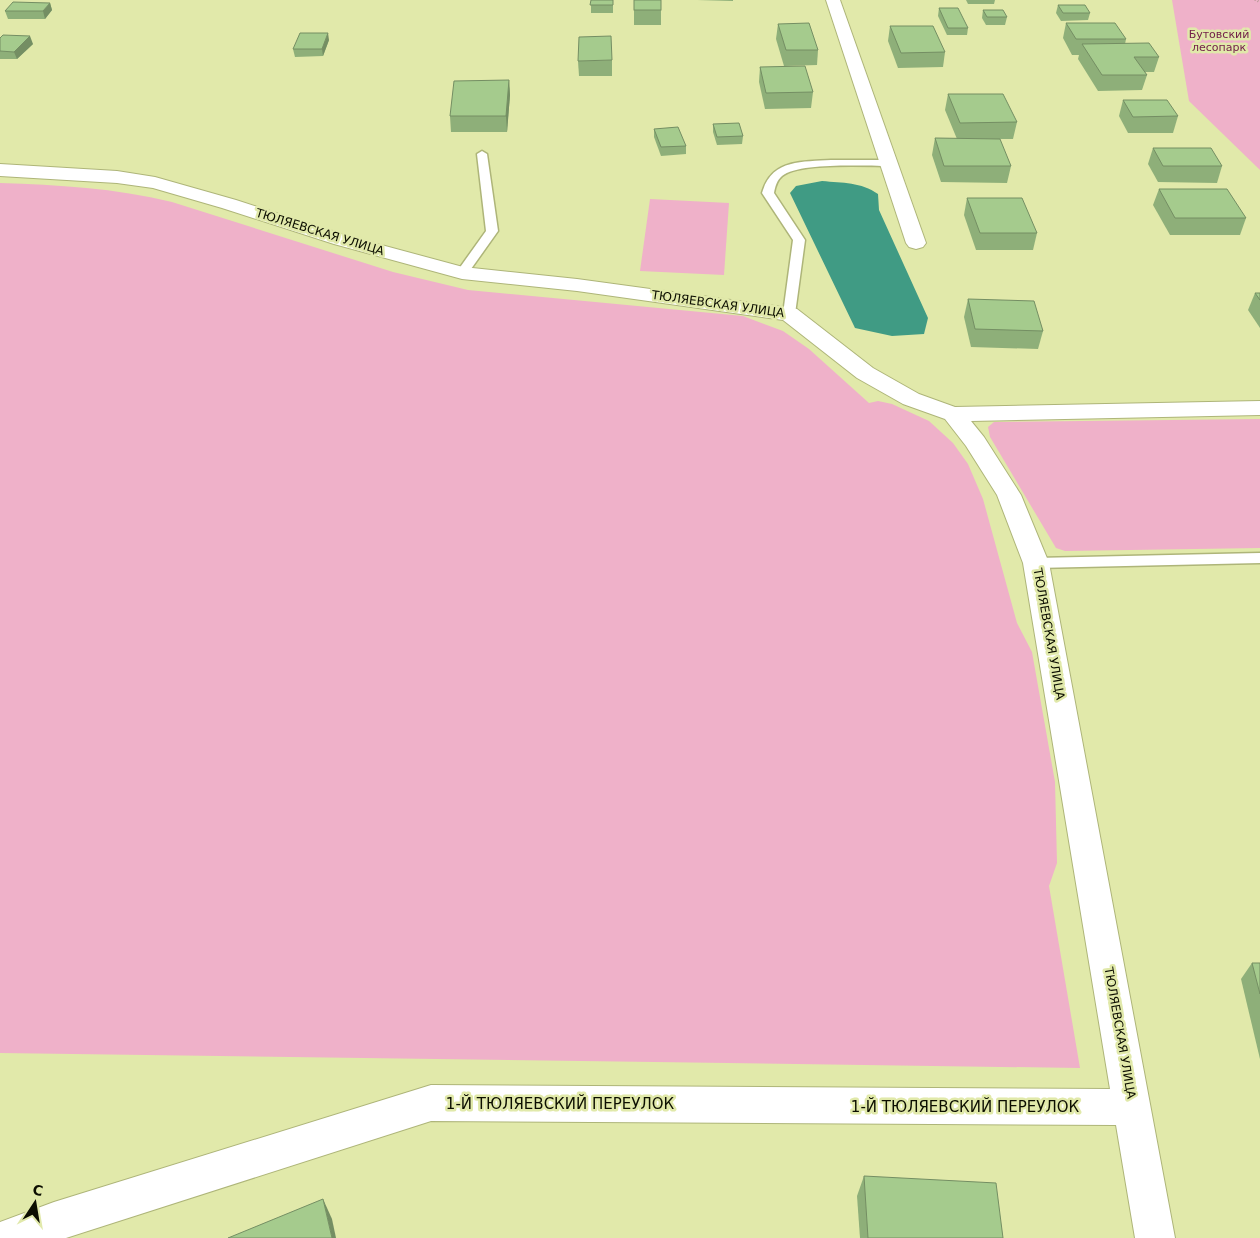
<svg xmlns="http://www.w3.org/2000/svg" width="1260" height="1238" font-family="'DejaVu Sans',sans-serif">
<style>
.green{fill:#efb1c9}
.water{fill:#409b84}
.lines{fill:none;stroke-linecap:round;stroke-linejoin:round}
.lane-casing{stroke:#aeb579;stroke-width:3}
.street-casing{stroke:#aeb579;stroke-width:2}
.path{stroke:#787d56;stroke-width:2;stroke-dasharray:0.5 2.5;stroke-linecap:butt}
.lane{fill:#fff;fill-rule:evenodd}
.street{fill:#fff;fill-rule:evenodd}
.wall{fill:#8eaf79}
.shaded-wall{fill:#748e63}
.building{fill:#a5cb8d;stroke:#748e63}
.labels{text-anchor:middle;stroke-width:5;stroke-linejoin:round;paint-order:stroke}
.far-park-label{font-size:11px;fill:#732049;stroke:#e1e9aa}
.street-label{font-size:12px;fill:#0c0e00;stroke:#e1e9aa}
.near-street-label{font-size:15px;fill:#0c0e00;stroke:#e1e9aa}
</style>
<rect width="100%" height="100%" fill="#e1e9aa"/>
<g class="green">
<path d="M1172,0H1260V170L1189,101Z"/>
<path d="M0,183C58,185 115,188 172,202L393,272L468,290L743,316L783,331L809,349L869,403L878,401L892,404L929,421L953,443L968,464L983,499L1017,623L1032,652L1055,782L1057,863L1049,886L1080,1068L0,1053Z"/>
<path d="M650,199L729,203L724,275L640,271Z"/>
<path d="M1260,419V548L1065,551L1056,548L990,437L988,427L994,422Z"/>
</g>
<path class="water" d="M822,181C843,183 861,182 878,194L879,210L928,318L924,334L892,336L855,328L790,193L796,186Z"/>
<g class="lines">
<g class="lane-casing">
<g id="lane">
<path d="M482,151L487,154L498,231L466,276L462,277L456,273L486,231L477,154Z"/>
<path d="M831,160H889L894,163L889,166C865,166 799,162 782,176C777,180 775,187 774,193L805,240L795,314L789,318L785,317L783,314L793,240L762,193L763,190C773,159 803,162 831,160Z"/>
<path d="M1260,553V563L1036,568L1030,567L1028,563L1030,559L1036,558Z"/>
</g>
</g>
<g class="street-casing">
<g id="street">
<path d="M826,0H840L926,243L923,247L916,249L909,247L906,243Z"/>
<path d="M0,164L117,171L155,177L236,200L348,236L463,267L577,279L797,309L873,368L919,394L955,407L1260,401V415L971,421L984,437L1021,495L1049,563L1175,1238H1135L1116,1125L431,1121L66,1238H0V1222L54,1202L431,1085L1110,1089L1023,563L997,495L966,446L945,419L903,404L857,378L783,320L577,291L462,279L334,244L222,208L153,188L117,183L0,176Z"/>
</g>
</g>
<path class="path" d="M1255,0L1260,2"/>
<use href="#lane" class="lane"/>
<use href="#street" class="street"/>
</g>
<g class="wall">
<rect x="591" y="0" width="22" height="13"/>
<path d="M634,0L661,10V25H634Z"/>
<path d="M697,0H733V1Z"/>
<path d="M966,0H995L994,4H968Z"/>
<path d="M50,3L52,10L45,19H8L5,11Z"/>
<path d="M1058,5L1090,13L1088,20L1061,21L1056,13Z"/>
<path d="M939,8L968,28L967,35H947L938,16Z"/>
<path d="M983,10L1007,17L1005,25H986L982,18Z"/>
<path d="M1066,23L1126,39L1125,44L1159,57L1154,72H1145L1147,75L1142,90L1098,91L1078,59L1079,55H1072L1063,38Z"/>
<path d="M778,24L818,50L817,65L784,66L776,39Z"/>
<path d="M890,26L945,52L943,67L898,68L888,41Z"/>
<path d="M0,38L33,44L17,59H0Z"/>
<path d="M329,40L323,56L295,57L293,49Z"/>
<path d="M612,60V76H579L578,61Z"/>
<path d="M760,67L813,92L811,108L765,109L759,82Z"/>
<path d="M509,80L510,95L507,132H451L450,116Z"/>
<path d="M948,94L1017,122L1013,139H977L1011,166L1007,183L941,182L932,155L935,138L957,139L945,110Z"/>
<path d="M1123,100L1178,116L1173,133H1128L1119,116Z"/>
<path d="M713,124L743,136L742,144L717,145L713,132Z"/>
<path d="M654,129L686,146V154L661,156L654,137Z"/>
<path d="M1153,148L1222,166L1217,183L1158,182L1148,164Z"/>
<path d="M1159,189L1246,218L1240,235H1170L1153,205Z"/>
<path d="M967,198L1037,233L1033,250H976L964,215Z"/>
<path d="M1255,293H1260V328L1248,310Z"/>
<path d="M968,299L1043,331L1038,349L971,347L964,317Z"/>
<path d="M1252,963H1260V1059L1241,979Z"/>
<path d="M864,1176L1003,1238H860L857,1196Z"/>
</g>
<g class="shaded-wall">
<path d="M50,3L52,10L45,19L43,11Z"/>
<path d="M328,33L329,40L323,56L322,49Z"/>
<path d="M30,36L33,44L17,59L14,52Z"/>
<path d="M509,80L510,95L507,132L506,116Z"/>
<path d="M323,1199L332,1219L336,1238H332Z"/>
</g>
<g class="building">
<path d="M591,0H613V5H590Z"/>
<rect x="634" y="0" width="27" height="10"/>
<path d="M13,2L50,3L43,11H5Z"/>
<path d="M1058,5H1085L1090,13H1063Z"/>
<path d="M939,8H958L968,28H948Z"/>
<path d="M983,10H1003L1007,17H987Z"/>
<path d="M809,23L818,50H786L778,24Z"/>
<path d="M1066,23H1115L1126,39H1076Z"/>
<path d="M890,26H933L945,52L901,53Z"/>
<path d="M300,33H328L322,49H293Z"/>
<path d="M3,35L30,36L14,52L0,51V38Z"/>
<path d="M611,36L612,60L578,61L579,37Z"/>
<path d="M1149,43L1159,57H1134L1147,75H1102L1082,44Z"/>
<path d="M805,66L813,92L766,93L760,67Z"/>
<path d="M509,80L506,116H450L454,81Z"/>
<path d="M948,94H1003L1017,122L960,123Z"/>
<path d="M1123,100H1167L1178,116L1133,117Z"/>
<path d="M739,123L743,136L717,137L713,124Z"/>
<path d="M678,127L686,146L661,147L654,129Z"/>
<path d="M935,138L1000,139L1011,166H944Z"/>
<path d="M1153,148H1211L1222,166H1163Z"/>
<path d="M1159,189H1227L1246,218H1175Z"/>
<path d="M967,198H1022L1037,233H980Z"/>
<path d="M1255,293H1260V300Z"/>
<path d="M968,299L1034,301L1043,331L975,329Z"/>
<path d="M1252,963H1260V994Z"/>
<path d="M864,1176L996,1183L1003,1238H868Z"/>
<path d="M323,1199L332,1238H228Z"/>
</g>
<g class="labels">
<g class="far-park-label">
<text x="1219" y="38">Бутовский<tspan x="1219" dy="13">лесопарк</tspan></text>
</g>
<g class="street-label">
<text transform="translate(320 232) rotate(17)" y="4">ТЮЛЯЕВСКАЯ УЛИЦА</text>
<text transform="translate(718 304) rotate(8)" y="4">ТЮЛЯЕВСКАЯ УЛИЦА</text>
<text transform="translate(1049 634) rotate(80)" y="4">ТЮЛЯЕВСКАЯ УЛИЦА</text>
<text transform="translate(1120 1033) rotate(80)" y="4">ТЮЛЯЕВСКАЯ УЛИЦА</text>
</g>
<g class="near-street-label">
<text x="560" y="1109">1-Й ТЮЛЯЕВСКИЙ ПЕРЕУЛОК</text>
<text x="965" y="1112">1-Й ТЮЛЯЕВСКИЙ ПЕРЕУЛОК</text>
</g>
</g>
<g transform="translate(35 1203) rotate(12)" stroke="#e1e9aa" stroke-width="4" paint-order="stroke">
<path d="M0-4L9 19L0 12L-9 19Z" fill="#0c0e00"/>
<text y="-8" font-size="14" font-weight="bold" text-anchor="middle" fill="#0c0e00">С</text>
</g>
</svg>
